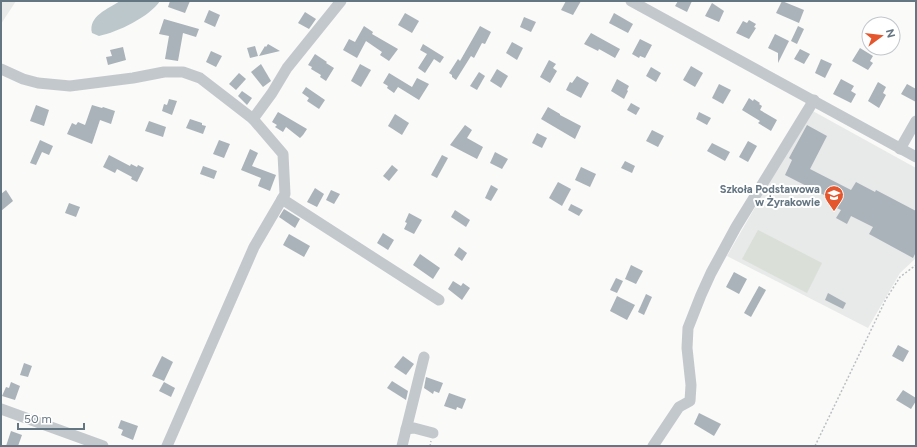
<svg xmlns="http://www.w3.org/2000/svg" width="917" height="447" font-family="Figtree,sans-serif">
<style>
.built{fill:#e8e9e9}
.green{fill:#dadfd7}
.water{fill:#bbc7cb}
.building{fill:#aab3b9}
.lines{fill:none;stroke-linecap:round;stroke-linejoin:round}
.path{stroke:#bbbfc2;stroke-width:1.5;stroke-dasharray:2 2;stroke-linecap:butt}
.minor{stroke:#c3c8cc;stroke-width:11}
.labels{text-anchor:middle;stroke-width:4;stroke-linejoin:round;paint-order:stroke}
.poi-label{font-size:11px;font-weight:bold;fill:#657683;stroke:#fff;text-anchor:end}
</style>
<rect width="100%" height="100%" fill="#fafaf8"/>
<g class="built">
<path d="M1,1H16L1,24Z"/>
<path d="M811,110L916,168V258L900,273L868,328L727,256Z"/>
</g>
<path class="green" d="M758,230L822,263L807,293L742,259Z"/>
<path class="water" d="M120,1H160C149,17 118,32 99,36L92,33C88,16 108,9 120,1Z"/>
<g class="building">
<path d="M170,1H190L185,13L168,7Z"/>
<path d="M566,1H581L573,15L561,10Z"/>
<path d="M678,1H692L687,12L675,6Z"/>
<path d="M782,1L804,10L799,23L776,13Z"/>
<path d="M712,3L724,11L719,22L705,16Z"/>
<path d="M209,10L220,15L215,27L204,22Z"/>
<path d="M305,12L316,19L309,29L298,23Z"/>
<path d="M405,13L419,21L412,33L398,25Z"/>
<path d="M614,13L633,24L628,33L609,23Z"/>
<path d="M524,17L536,22L531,32L520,27Z"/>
<path d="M164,19L199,29L196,37L183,33L178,61L165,59L169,36L159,34Z"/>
<path d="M749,20L756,24L754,27L756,28L749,39L736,33L743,21L747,23Z"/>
<path d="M364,26L373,32L372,34L398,49L389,61L380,55L382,52L366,41L357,58L343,50L349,39L355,42Z"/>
<path d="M480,26L491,32L485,44L482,43L474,58L471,56L456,80L452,77V75L449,73L458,59L460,61Z"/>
<path d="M798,26L804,29L797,44L791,41Z"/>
<path d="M591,33L620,49L615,58L599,49L598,51L584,44Z"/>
<path d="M775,34L789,41L778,63V53L768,48Z"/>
<path d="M640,39L652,45L645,58L640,56L639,58L632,54Z"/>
<path d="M512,42L523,48L517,60L506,53Z"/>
<path d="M268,44L280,51L259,56L265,46L266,47Z"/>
<path d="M423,44L444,57L440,63L434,59L425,73L418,68L427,54L420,50Z"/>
<path d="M255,46L258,56L250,58L247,48Z"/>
<path d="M123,47L126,60L108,65L106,57L112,56L110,50Z"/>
<path d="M860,48L873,56L870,61L873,63L868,70L852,61Z"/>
<path d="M800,49L810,54L804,64L794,59Z"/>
<path d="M211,51L222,56L216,67L206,62Z"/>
<path d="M315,54L327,62L326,63L334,68L326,81L320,77L321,75L311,69L312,67L308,65Z"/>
<path d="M821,59L832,64L825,78L815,73Z"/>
<path d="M549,60L556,64L553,68L557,71L550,83L540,77Z"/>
<path d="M261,64L271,81L263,87L251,72Z"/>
<path d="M360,64L371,70L361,87L351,81Z"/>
<path d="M691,66L703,73L695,87L683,80Z"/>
<path d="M651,67L661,73L656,82L646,76Z"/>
<path d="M497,69L508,76L501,88L490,81Z"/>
<path d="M479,72L485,76L477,90L470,86Z"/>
<path d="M239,73L246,79L236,90L229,84Z"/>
<path d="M389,73L412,87L417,78L429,84L419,100L398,87L394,93L387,88L388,86L383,83Z"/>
<path d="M577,76L589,83L581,98L566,90L570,82L572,83Z"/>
<path d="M617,79L629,86L627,90L628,91L624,99L611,91Z"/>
<path d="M841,79L854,86L851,91L856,94L851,103L833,94Z"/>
<path d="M878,82L886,87L883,93L886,95L879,108L868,101Z"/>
<path d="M719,84L731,90L723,104L712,98Z"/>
<path d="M907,84L916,89V102L901,94Z"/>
<path d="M306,87L325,100L319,109L307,101L309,98L302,93Z"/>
<path d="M242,91L252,98L247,105L238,96Z"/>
<path d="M749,98L753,101L754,99L760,103L759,104L762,106L760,110L777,120L771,131L758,123L760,121L742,110Z"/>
<path d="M169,99L177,101L172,115L162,111L164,104L167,105Z"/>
<path d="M631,103L640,108L636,115L627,110Z"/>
<path d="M36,105L49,110L44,126L30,121Z"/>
<path d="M92,105L102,108L103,107L115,111L111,124L100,120L92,144L67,134L72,123L76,125L78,122L85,125Z"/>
<path d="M548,107L560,114V115L581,126L575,139L541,119Z"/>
<path d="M278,112L307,129L303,135L300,138L286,127L283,132L275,127L277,125L272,122Z"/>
<path d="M699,112L711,118L707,125L696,119Z"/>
<path d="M395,114L409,123L402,135L388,126Z"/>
<path d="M190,119L202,123V125L206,126L203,134L186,128Z"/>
<path d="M149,121L166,127L163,137L145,131Z"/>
<path d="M465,125L472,130L467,138L483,147L477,159L450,145Z"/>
<path d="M807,125L827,136L810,169L851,190L856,182L875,192L876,190L916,211V252L913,258L869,234L873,227L851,216L847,224L836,218L841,210L828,204L830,198L785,175L792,160L789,158Z"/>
<path d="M652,130L664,136L658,147L646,141Z"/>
<path d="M537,133L547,138L542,148L532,143Z"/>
<path d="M40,140L53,146L49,155L42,152L36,165L30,163Z"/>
<path d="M219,140L230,144L224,158L213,154Z"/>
<path d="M748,141L757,146L748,162L739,157Z"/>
<path d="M712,143L730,152L725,161L707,151Z"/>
<path d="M250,149L258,153L252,166L276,175L270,191L258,186L261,178L241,170Z"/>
<path d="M495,152L508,159L502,169L490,163Z"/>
<path d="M109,155L130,166L131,164L137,167L138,165L144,168L137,182L131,179L132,177L117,169L115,173L103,167Z"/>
<path d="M442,155L448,158L437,178L431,175Z"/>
<path d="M625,161L635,166L632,173L621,168Z"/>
<path d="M392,165L398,170L389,181L383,176Z"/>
<path d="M203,166L217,171L214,179L200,174Z"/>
<path d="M581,167L596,174L590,187L575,180Z"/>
<path d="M558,182L571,189L562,206L549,198Z"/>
<path d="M491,185L498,189L491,201L485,198Z"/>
<path d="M315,188L324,194L317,207L307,202Z"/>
<path d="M6,190L13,201L1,211V194Z"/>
<path d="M331,190L340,194L334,204L326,200Z"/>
<path d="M69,203L80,207L76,217L65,213Z"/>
<path d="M571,204L583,210L579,216L568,210Z"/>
<path d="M284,209L300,219L295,228L279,217Z"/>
<path d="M455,210L470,220L466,227L451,217Z"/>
<path d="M409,213L422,220L414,234L404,229L407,223L405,222Z"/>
<path d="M383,233L394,240L388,250L377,243Z"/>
<path d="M289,234L310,246L304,257L283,245Z"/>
<path d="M459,247L467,253L462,261L454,255Z"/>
<path d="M420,254L440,268L433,279L413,265Z"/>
<path d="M631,265L643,271L636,284L625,279Z"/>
<path d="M734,272L747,279L739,294L726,287Z"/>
<path d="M616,278L623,281L617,293L610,290Z"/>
<path d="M453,281L461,286L463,283L470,288L462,300L448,289Z"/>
<path d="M759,286L766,290L751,317L744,313Z"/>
<path d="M828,293L846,303L843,309L825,300Z"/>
<path d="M646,294L652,297L644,315L638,312Z"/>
<path d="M617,296L635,305L627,320L610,311Z"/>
<path d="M898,345L909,351L903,362L892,356Z"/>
<path d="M162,356L173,362L164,381L152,376Z"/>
<path d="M403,356L414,364L406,375L394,367Z"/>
<path d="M24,363L32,366L28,377L20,375Z"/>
<path d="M426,377L443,383L439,393L434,391L433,394L424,388Z"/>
<path d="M392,381L408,391L406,400L387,388Z"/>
<path d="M11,382L20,386L15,400L2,396L6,387L9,388Z"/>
<path d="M164,382L175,388L171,397L159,391Z"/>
<path d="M903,390L916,398V401L911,409L896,400Z"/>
<path d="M449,393L466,399L462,409L457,407L456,410L444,406Z"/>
<path d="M699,413L721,424L714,436L694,424Z"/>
<path d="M121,420L138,426L133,440L121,435L123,430L118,428Z"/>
<path d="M11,431L22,435L18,446H6Z"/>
</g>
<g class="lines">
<g class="path">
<path d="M430,446L431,441"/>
<path d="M815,446L886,299L900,277L916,265"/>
</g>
<g class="minor">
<path d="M631,1L916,157"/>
<path d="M1,69L23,79L38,83L70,86L133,78L164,72H183L200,78L253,119L283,154L285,194L254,247L167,446"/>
<path d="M253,119L272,93L287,68L341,1"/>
<path d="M900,149L916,121"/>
<path d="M282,199L439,300"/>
<path d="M1,409L103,446"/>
<path d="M406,429L414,428L433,433"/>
<path d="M402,446L424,357"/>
<path d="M653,446L679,407L690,401L691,385L687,348L688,328L701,295L711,273L736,227L814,100"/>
</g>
</g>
<defs>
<g id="school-pin" transform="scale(1)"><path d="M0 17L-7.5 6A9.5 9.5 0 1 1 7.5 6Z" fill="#e4572e" stroke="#fff"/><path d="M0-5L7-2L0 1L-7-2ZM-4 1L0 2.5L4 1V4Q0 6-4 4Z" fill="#fff"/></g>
</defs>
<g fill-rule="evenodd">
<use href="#school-pin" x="834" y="195"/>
</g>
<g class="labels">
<g class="poi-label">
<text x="820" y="193">Szkoła Podstawowa<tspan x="820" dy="13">w Żyrakowie</tspan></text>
</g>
</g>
<rect width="917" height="447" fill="none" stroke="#657683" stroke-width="4"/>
<g transform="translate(881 36) rotate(75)"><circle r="19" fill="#ffffff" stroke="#c1c8cd"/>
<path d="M0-3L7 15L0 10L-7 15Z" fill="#e4572e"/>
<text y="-6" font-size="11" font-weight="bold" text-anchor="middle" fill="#657683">N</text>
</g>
<path d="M18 423v6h66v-6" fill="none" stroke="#657683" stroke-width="2"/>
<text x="24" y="423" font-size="12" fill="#657683" stroke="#ffffff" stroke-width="3" paint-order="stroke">50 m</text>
</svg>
